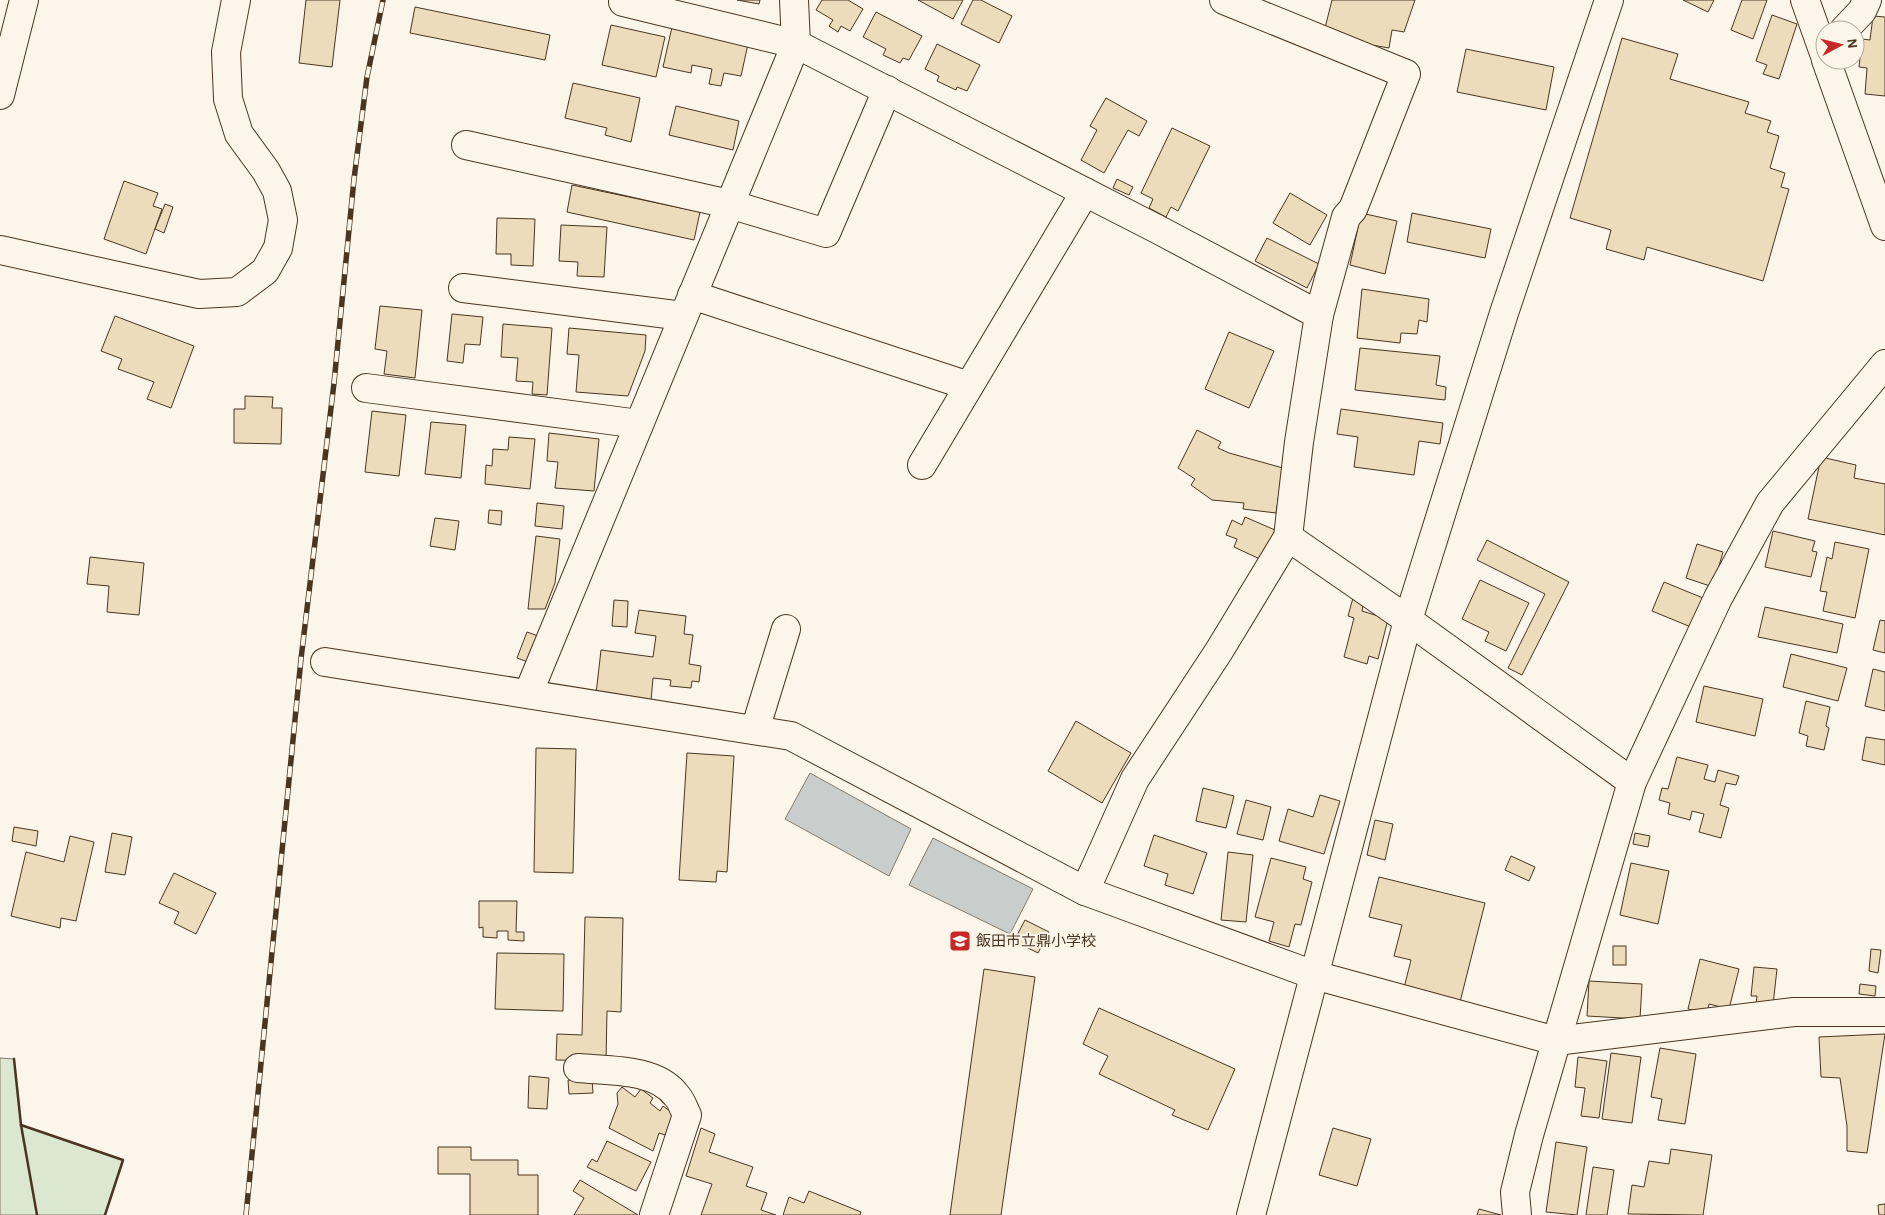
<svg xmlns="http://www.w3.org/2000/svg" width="1885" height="1215" font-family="'Alegreya Sans','Noto Sans JP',sans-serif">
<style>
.green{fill:#dce7d0;stroke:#887966}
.water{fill:#c9cecd;stroke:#887966}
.building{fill:#ecdcbc;stroke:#4a3520}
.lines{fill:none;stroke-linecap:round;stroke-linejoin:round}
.minor-casing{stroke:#4a3520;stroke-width:30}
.tertiary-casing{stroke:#4a3520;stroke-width:30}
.secondary-casing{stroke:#4a3520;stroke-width:30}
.minor{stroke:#fbf6e9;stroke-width:28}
.tertiary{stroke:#fbf6e9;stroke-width:28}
.secondary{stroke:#fbf6e9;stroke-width:28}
.rail-casing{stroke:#4a3520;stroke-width:5.5}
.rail{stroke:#fbf6e9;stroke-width:4;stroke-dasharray:11;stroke-linecap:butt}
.wall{stroke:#4a3520;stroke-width:2.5}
.labels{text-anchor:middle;stroke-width:4;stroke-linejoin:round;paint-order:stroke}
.poi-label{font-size:15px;fill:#4a3520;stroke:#fbf6e9;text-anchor:start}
</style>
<rect width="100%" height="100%" fill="#fbf6e9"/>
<path class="green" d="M0,1058L14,1059L21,1125L123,1160L105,1215H0Z"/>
<g class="water">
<path d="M810,773L911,829L889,876L785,819Z"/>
<path d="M933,838L1033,889L1010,934L909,885Z"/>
</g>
<g class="building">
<path d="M306,0H340L332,67L299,63Z"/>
<path d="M737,0H760L759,4Z"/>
<path d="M822,0H848L863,9L850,31L841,26L838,32L829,26L833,20L816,10Z"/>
<path d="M918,0H963L953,19Z"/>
<path d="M973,0H981L1012,16L999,43L961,24Z"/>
<path d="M1332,0H1415L1404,32L1392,30L1389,48L1360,43L1325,28Z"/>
<path d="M1683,0H1714L1708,12Z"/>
<path d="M1742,0H1767L1753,39L1731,30Z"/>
<path d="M415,7L550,35L545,60L410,33Z"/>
<path d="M876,12L922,36L909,60L903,58L900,63L883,55L886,49L863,37Z"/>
<path d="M1772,15L1797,24L1779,79L1763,74L1767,65L1756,61Z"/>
<path d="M1873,16L1885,17V96L1865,94L1867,68L1859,67L1862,39L1870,40Z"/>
<path d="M611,25L665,37L656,77L602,65Z"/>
<path d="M672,27L748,44L741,76L724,73L721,86L709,84L712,69L692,65L691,73L663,67Z"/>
<path d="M1622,38L1678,54L1670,79L1749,102L1745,113L1771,121L1767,132L1779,136L1770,168L1785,173L1781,187L1789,189L1763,281L1647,247L1644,260L1606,249L1611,230L1570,218Z"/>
<path d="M937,44L980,65L967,91L957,87L956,90L937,81L939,76L925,69Z"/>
<path d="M1466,49L1554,67L1546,110L1457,92Z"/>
<path d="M573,83L640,98L631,142L605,135L607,128L565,118Z"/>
<path d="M1106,98L1147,121L1139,136L1128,130L1104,173L1081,160L1097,130L1090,126Z"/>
<path d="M676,106L739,121L733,150L669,135Z"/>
<path d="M1172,128L1210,146L1178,211L1171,207L1166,217L1149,208L1153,199L1141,193Z"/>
<path d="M1117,179L1133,187L1129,195L1113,188Z"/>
<path d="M124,181L158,193L153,206L162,209L146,254L104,239Z"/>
<path d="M572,185L700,212L694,240L567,212Z"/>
<path d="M1290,193L1327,215L1310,245L1273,223Z"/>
<path d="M165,204L173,207L164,233L155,229Z"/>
<path d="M1361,213L1397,221L1385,274L1350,265Z"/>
<path d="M1412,213L1491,229L1485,258L1407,242Z"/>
<path d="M497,218L535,219L533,266L511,265V254H496Z"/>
<path d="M561,225L607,227L604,277L577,276L578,262L559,261Z"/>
<path d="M1267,238L1319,264L1307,288L1255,261Z"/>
<path d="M1362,289L1429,299L1427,322L1419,320L1417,334L1401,333L1400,343L1357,338Z"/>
<path d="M380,306L422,310L415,378L384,374L387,351L375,349Z"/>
<path d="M452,314L483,317L480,345L465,344L463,363L447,361Z"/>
<path d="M115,316L194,346L171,408L147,399L154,382L118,369L122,359L101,351Z"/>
<path d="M503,324L552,328L547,395L532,394L533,382L516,381L518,358L501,357Z"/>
<path d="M569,328L646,335L645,351L628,396L576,392L579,355L567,354Z"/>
<path d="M1229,332L1274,351L1249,408L1205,389Z"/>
<path d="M1360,348L1440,356L1436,385L1446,387L1445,400L1355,390Z"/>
<path d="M245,396L273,397L272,408H282L281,444L234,443V409H245Z"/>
<path d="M1341,409L1443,423L1440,444L1419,441L1414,475L1354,467L1358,437L1337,434Z"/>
<path d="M372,411L406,415L399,476L365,472Z"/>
<path d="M431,422L466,425L461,478L425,474Z"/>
<path d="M1197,430L1221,442L1218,448L1229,453L1283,468L1276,513L1243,509L1244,503L1212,500L1191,485L1195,479L1178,468Z"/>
<path d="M549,433L599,439L594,491L555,488L558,462L547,461Z"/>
<path d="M509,437L535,439L530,489L485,484L486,465L492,466L493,449L508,450Z"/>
<path d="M1821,457L1856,465L1854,478L1885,484V535L1808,519Z"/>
<path d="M537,503L564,506L562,529L535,526Z"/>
<path d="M489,510L502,511L501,525L488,523Z"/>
<path d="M1245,517L1275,530L1262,560L1234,547L1237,539L1226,535L1232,520L1242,525Z"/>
<path d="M435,518L459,521L455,550L430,546Z"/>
<path d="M1773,531L1815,541L1812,551L1817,552L1811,577L1765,567Z"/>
<path d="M536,536L560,539L555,583L545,609H528Z"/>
<path d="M1487,540L1569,582L1522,675L1508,668L1545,594L1477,560Z"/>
<path d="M1835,542L1869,549L1855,618L1823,611L1827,592L1820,591L1827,557L1832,559Z"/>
<path d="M1697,544L1723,552L1713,587L1686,578Z"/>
<path d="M90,557L144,563L139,615L107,612L109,586L87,584Z"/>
<path d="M1480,580L1529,603L1506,651L1485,641L1489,632L1462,619Z"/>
<path d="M1664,582L1703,598L1691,627L1652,611Z"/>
<path d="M1353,598L1364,601L1362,611L1388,619L1378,659L1369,656L1367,664L1344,657L1354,618L1348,616Z"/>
<path d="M614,600L628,601L627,627L612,626Z"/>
<path d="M1765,607L1843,624L1837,653L1758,637Z"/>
<path d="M639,610L686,616L684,634L693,635L689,664L701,666L699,682L692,681L691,688L670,686L671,680L653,678L651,701L596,694L601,650L653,657L656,636L635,633Z"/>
<path d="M1880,620L1885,621V653L1873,650Z"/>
<path d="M527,632L538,636L528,662L517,658Z"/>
<path d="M1791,654L1847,668L1838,701L1783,687Z"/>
<path d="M1873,669L1885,672V711L1865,706Z"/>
<path d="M1704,686L1763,699L1755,736L1696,722Z"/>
<path d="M1806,701L1830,707L1826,726L1829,728L1824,750L1806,746L1808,736L1799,733Z"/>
<path d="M1076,721L1131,753L1102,803L1048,771Z"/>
<path d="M1866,737L1885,740V765L1862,760Z"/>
<path d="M536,748L576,749L573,873L534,872Z"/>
<path d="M687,753L734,756L727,872L717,871L716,882L679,880Z"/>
<path d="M1677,757L1708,765L1704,779L1715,782L1718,770L1739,776L1736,785L1726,783L1720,805L1729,808L1721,838L1699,832L1704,814L1692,811L1690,820L1668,814L1670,803L1659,800L1662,788L1668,789Z"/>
<path d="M1203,788L1234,796L1226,828L1196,821Z"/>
<path d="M1320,795L1340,801L1324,854L1279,841L1288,809L1313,817Z"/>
<path d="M1246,800L1271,807L1263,840L1237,834Z"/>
<path d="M1375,820L1393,824L1385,860L1367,855Z"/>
<path d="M14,827L38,831L36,846L12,841Z"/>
<path d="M112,833L132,837L125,875L105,872Z"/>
<path d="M1635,833L1650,836L1648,847L1633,844Z"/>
<path d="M1154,835L1207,853L1193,894L1165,885L1168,874L1144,866Z"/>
<path d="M70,836L94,842L76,921L61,918L60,928L11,916L26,852L64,862Z"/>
<path d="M1228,852L1253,855L1246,922L1221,920Z"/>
<path d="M1511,856L1535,867L1529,881L1505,870Z"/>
<path d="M1271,858L1306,867L1303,879L1312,882L1301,925L1295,924L1289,947L1269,941L1274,922L1255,917Z"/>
<path d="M1631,863L1669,871L1658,924L1620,915Z"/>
<path d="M174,873L216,893L196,934L174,923L179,912L159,903Z"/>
<path d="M1379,877L1485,903L1460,1002L1404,988L1411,960L1394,956L1402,925L1369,917Z"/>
<path d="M479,901H517L516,932H524V941L508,940V931H497V938L483,937V927L479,928Z"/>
<path d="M585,917L623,918L621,1012L607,1011L606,1061L556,1060L557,1034L582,1035Z"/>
<path d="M1025,920L1049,932L1038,953L1014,941Z"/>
<rect x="1613" y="946" width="13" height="19"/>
<path d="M1871,949L1881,950L1878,973L1869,971Z"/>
<path d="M497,953L564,954L563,1011L495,1009Z"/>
<path d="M1700,959L1739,969L1729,1009L1709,1004L1707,1014L1688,1009Z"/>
<path d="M1754,967L1777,969L1773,1005L1756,1004L1757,996H1751Z"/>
<path d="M984,969L1035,977L1001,1215H950Z"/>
<path d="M1589,981L1642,984L1640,1019L1587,1016Z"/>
<path d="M1860,984L1876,986L1875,996L1859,994Z"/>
<path d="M1099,1008L1235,1069L1208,1130L1172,1115L1175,1110L1099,1074L1108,1056L1083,1044Z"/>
<path d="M1885,1034L1867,1153L1847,1151V1126L1840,1078L1821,1077L1819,1037Z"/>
<path d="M1660,1048L1696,1054L1685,1124L1658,1120L1662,1099L1651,1097Z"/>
<path d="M1611,1053L1641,1057L1632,1123L1602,1119Z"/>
<path d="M1578,1057L1607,1061L1599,1118L1581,1116L1585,1088L1575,1087Z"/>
<path d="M529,1076L549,1078L547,1109L528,1108Z"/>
<path d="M592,1079L593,1093L569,1094L568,1080Z"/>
<path d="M622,1087L635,1097L641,1089L653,1098L650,1103L660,1111L663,1106L674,1114L665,1135L659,1133L653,1151L609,1128L618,1104L617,1093Z"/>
<path d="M701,1128L715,1134L709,1152L753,1167L746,1186L767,1193L761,1210L776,1215H701L712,1184L686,1176Z"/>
<path d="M1333,1128L1371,1139L1357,1186L1319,1175Z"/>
<path d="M607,1141L651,1162L636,1191L587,1167L592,1159L597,1162Z"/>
<path d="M1556,1142L1587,1147L1577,1215L1546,1212Z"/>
<path d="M438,1147H471V1160H518V1175H538V1215H470V1174H438Z"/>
<path d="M1671,1149L1712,1155L1703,1215L1628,1214L1632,1185L1644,1187L1649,1161L1669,1164Z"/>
<path d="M1593,1167L1614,1170L1607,1215H1586Z"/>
<path d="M580,1180L638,1215H574L584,1198L573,1191Z"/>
<path d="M809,1191L861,1212L860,1215H783L789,1197L804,1203Z"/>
<path d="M1885,1204V1215H1879L1878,1205Z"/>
<path d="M1479,1209L1501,1215H1477Z"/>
</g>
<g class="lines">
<g class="minor-casing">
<g id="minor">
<path d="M1805,0L1825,56"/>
<path d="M623,2L796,44L1159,230L1319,315"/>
<path d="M1844,30L1862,11L1867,0"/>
<path d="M1826,60L1885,226"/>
<path d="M466,145L729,204L826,233L887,90"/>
<path d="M0,250L199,294L237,292L265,271L278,248L283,220L277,191L266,171L239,134L228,99L226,52L236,0"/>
<path d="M463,288L683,316"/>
<path d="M692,295L969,386"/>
<path d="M366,388L639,424"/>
<path d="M922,465L1085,192"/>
<path d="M1288,537L1408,620L1632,782"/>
<path d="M325,662L791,736L1085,891L1314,975L1556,1041L1794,1012H1885"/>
<path d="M528,694L796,44L794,0"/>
<path d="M755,730L786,629"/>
<path d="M1085,891L1135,779L1219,651L1288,537L1299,442L1319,315L1346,217L1353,209L1406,74L1224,0"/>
<path d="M578,1068C609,1071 655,1068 676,1095C681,1100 684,1109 687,1115L654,1215"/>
<path d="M1517,1215L1515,1192L1529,1135L1632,782L1718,598L1770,503L1885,364"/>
</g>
</g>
<g class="tertiary-casing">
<path id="tertiary" d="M1251,1215L1408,620L1504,313L1609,0"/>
</g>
<g class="secondary-casing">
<path id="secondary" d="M0,95L24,0"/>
</g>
<use href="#minor" class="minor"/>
<use href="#tertiary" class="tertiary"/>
<use href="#secondary" class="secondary"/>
<g class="rail-casing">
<path id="rail" d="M246,1215L301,659L334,383L354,179L367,77L383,0"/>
</g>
<use href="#rail" class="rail"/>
<g class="wall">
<path d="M14,1059L21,1125L37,1215"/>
<path d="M21,1125L123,1160L105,1215"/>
</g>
</g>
<defs>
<g id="school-square" transform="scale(1.125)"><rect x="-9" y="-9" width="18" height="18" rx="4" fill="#c62828" stroke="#fbf6e9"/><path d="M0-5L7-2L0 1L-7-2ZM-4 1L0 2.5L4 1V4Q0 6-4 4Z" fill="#fff"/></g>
</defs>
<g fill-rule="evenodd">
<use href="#school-square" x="960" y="941"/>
</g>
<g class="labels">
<g class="poi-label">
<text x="976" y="946">飯田市立鼎小学校</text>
</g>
</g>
<g transform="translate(1840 45) rotate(83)"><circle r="24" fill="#fbf6e9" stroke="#b4a999"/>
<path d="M0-4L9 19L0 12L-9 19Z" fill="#c62828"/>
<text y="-8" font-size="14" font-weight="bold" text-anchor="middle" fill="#4a3520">N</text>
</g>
</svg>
